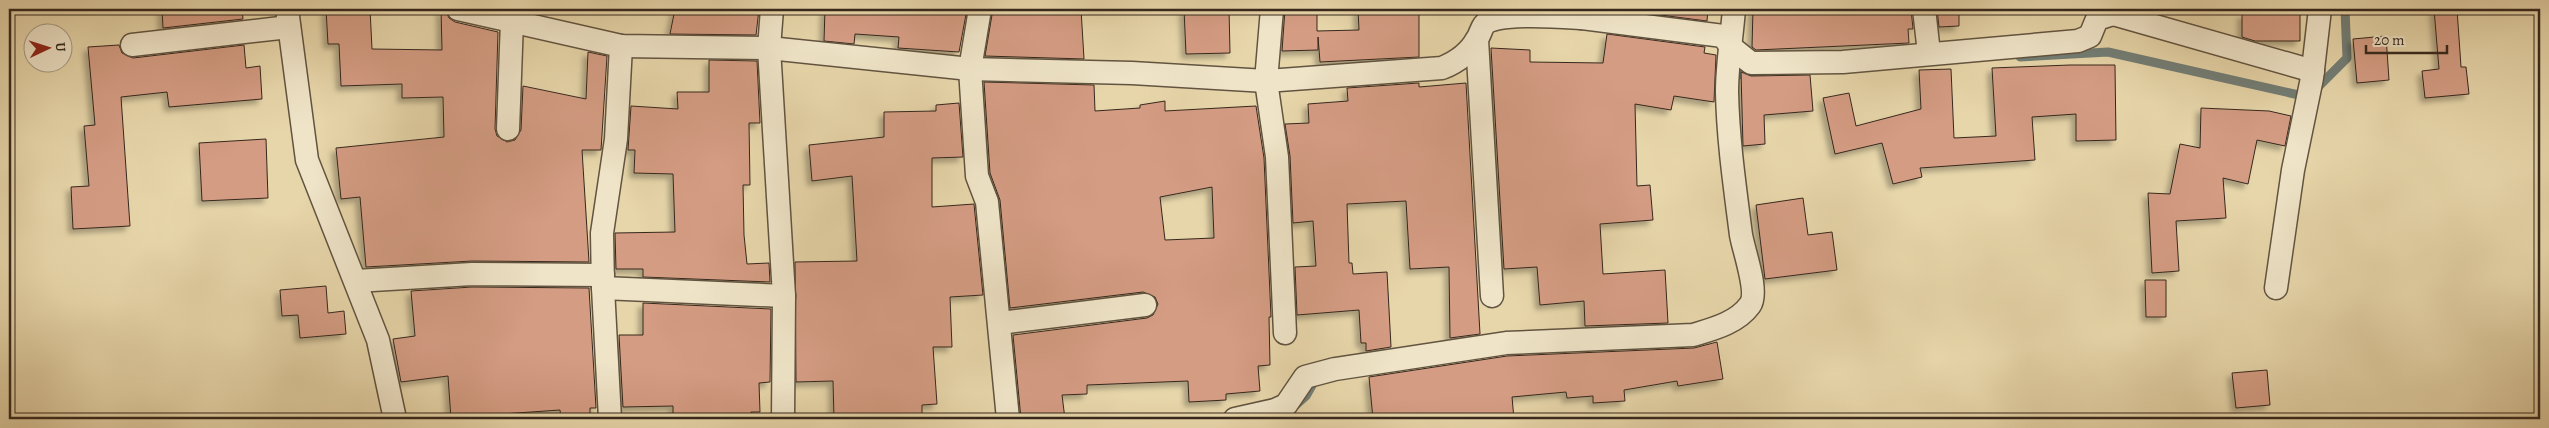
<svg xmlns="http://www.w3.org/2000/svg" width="2549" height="428" font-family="Alegreya,serif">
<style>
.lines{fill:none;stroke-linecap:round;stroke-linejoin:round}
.stream{stroke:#727e76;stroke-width:9}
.building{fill:#d49c83;stroke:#36281d;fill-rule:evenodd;filter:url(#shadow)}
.minor-casing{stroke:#625440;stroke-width:25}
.minor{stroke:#efe4c8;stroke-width:22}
</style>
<defs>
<filter id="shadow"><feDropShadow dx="-4.5" dy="4.5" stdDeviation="2.5" flood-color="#0004"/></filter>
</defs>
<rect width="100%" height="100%" fill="#e7d6aa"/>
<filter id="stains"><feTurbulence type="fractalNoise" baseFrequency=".004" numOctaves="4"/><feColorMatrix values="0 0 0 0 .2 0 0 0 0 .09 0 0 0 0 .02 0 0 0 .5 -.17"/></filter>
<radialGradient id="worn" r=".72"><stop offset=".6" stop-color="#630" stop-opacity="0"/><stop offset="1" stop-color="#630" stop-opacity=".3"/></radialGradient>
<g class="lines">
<g class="stream">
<path d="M2020,57L2108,52L2308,97L2347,58L2345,9"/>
<path d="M1729,78L1736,75L1763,73"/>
<path d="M1296,405L1306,396L1315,380"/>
</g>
</g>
<g class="building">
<path d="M162,9H242L243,19L163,28Z"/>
<path d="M326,9H370L372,49L442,50L441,9H445L449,18L455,22L498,32L495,129L497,136L507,142L515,140L521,130L523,86L586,99L588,52L607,56L601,150H582L589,262L472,261L366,267L360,197L341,199L336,148L444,137L443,97L402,98V84L341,86L339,44H328Z"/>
<path d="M675,9H759L756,35L670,34Z"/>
<path d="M825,9H967L959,52L898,48L899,37L855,34L854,44L824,41Z"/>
<path d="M993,9H1081L1084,59L985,56Z"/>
<path d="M1184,9H1229L1230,53L1186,54Z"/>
<path d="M1285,9H1317V31L1359,30L1358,9H1419V57L1320,62L1318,37V50L1282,51Z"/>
<path d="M1637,9H1708L1707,21L1637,12Z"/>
<path d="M1753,9H1911L1913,29H1908L1909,43L1756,50L1752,47Z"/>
<path d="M1937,9H1959V26L1939,27Z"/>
<path d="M2434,9H2457L2461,67H2466L2469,94L2425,98L2422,71L2439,69Z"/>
<path d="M2242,14H2300V41H2255L2242,37Z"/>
<path d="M1607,34L1705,47L1704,53L1716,55L1714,102L1674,96L1671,110L1635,104L1637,186L1650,185L1653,220L1600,224L1603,274L1665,270L1668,323L1585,326L1584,301L1540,305L1537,267L1504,269L1491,48L1530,50V62L1603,63Z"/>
<path d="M2386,36L2389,80L2357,83L2353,39Z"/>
<path d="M119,45L122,53L133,58L244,45L246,68L260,66L262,99L169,107L167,92L121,97L130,226L73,229L71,187L89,186L84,126L95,125L88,47Z"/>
<path d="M709,60L757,61L760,123H749L750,185H743L744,235L747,264L769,263L770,282L643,277V269H616L615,233L675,232L673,174L634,173L635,150H628L631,106L678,109L677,92H709Z"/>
<path d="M2070,65H2115L2116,140L2076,141V114L2032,117L2035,160L1920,168L1922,177L1893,184L1882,143L1835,154L1823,98L1849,93L1856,126L1921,109L1919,70L1951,69L1954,138L1996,136L1992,68Z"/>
<path d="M1741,72L1751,76L1810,75L1813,111L1764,115L1765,144L1743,146Z"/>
<path d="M984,82L1094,85L1095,111L1140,108V105L1165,101V111L1256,106L1264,158L1271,317H1269L1270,365L1258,366L1260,391L1226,394V400L1189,402L1188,381L1087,385V394L1062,395L1065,419H1021L1013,335L1147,318L1153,315L1158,304L1155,297L1143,292L1010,308L1000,200L990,173ZM1212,187L1214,238L1165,240L1160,197Z"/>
<path d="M1419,83V87L1466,83L1480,334L1450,338L1449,267L1410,269L1406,201L1347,204L1349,263H1352L1353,274L1387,272L1391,347L1366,351V343H1361L1359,310L1297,315L1295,267L1316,266L1313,221L1293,223L1290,156L1285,124L1309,123L1308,104L1348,101L1347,88Z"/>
<path d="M959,103L963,157L932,158V207L974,204L983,295L950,297L952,347H933L937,404L922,405V419H834L833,381L796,382L795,262L857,261L852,176L812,181L809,145L884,137V112L936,111V105Z"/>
<path d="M2201,108L2269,111L2291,116L2285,146L2257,140L2248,184L2223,178L2226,218L2176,221L2179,271L2152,273L2148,193L2170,194L2180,144L2200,148Z"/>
<path d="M266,139L268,198L202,201L199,143Z"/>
<path d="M1803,198L1808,235L1832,232L1837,270L1765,279L1756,205Z"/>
<path d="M2145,280H2166V317H2146Z"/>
<path d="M326,286L328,313L344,311L346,334L300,338L298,315L282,316L280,290Z"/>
<path d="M472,287L589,288L596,408H590V419H561L560,410L502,414L503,419H451L448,376L401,382L393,339L415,336L411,291Z"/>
<path d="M643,303L771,309L770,382L759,383L760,412H751V419H673V406L623,407L619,335H643Z"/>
<path d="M1717,342L1723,379L1678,386L1677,381L1624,390L1625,401L1593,403V396L1567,398L1566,392L1512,397L1514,419H1373L1369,377L1507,356L1694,348Z"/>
<path d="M2267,370L2270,405L2236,408L2232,373Z"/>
</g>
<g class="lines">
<g class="minor-casing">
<g id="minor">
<path d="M287,9L307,160L378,340L395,419"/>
<path d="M458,9L621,46L769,48L970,69L1132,73L1266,81L1442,68C1457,62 1469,54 1477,39C1480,35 1481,29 1484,25C1493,11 1565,17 1582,18L1583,9"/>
<path d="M772,9L769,48L784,296L783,419"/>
<path d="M980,9L970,69L977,176L987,202L1008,419"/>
<path d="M1272,9L1266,81L1277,157L1285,333"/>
<path d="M1924,9L1929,53"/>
<path d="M2113,14L2313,71"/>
<path d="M1582,18L1723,36L1731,47L1751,63L1843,62L2078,41L2090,36L2097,19L2113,14L2117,9"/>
<path d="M1477,40L1492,296"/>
<path d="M132,45L289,27"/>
<path d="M508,129L512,21"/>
<path d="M356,281L472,274L603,275"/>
<path d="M603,288L784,296"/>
<path d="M2276,288L2293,170L2312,78L2320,9"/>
<path d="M1000,323L1145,305"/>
<path d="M610,419L603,288L602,233L616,139L621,46"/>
<path d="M1235,419L1275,410L1286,405L1305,377L1335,369L1506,343L1693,335C1713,329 1737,323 1750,305C1759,292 1744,252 1741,235C1735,188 1728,140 1727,92C1727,64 1732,36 1734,9"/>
</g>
</g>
<use href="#minor" class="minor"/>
</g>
<rect width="2549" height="428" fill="none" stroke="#e7d6aa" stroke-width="30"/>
<rect x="10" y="10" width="2529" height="408" fill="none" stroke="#36281d" stroke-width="2.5"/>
<rect x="15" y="15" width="2519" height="398" fill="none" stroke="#36281d"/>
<g transform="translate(48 48) rotate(86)"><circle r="24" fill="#efe4c8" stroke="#a59984"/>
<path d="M0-4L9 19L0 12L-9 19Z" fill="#8f2418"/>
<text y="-8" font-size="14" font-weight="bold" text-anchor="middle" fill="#36281d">U</text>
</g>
<path d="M2366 45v8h81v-8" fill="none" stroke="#36281d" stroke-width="2.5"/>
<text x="2374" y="45" font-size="15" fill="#36281d" stroke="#efe4c8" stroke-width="4" paint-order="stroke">20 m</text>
<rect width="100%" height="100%" filter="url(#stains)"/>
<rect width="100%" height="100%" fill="url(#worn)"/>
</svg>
